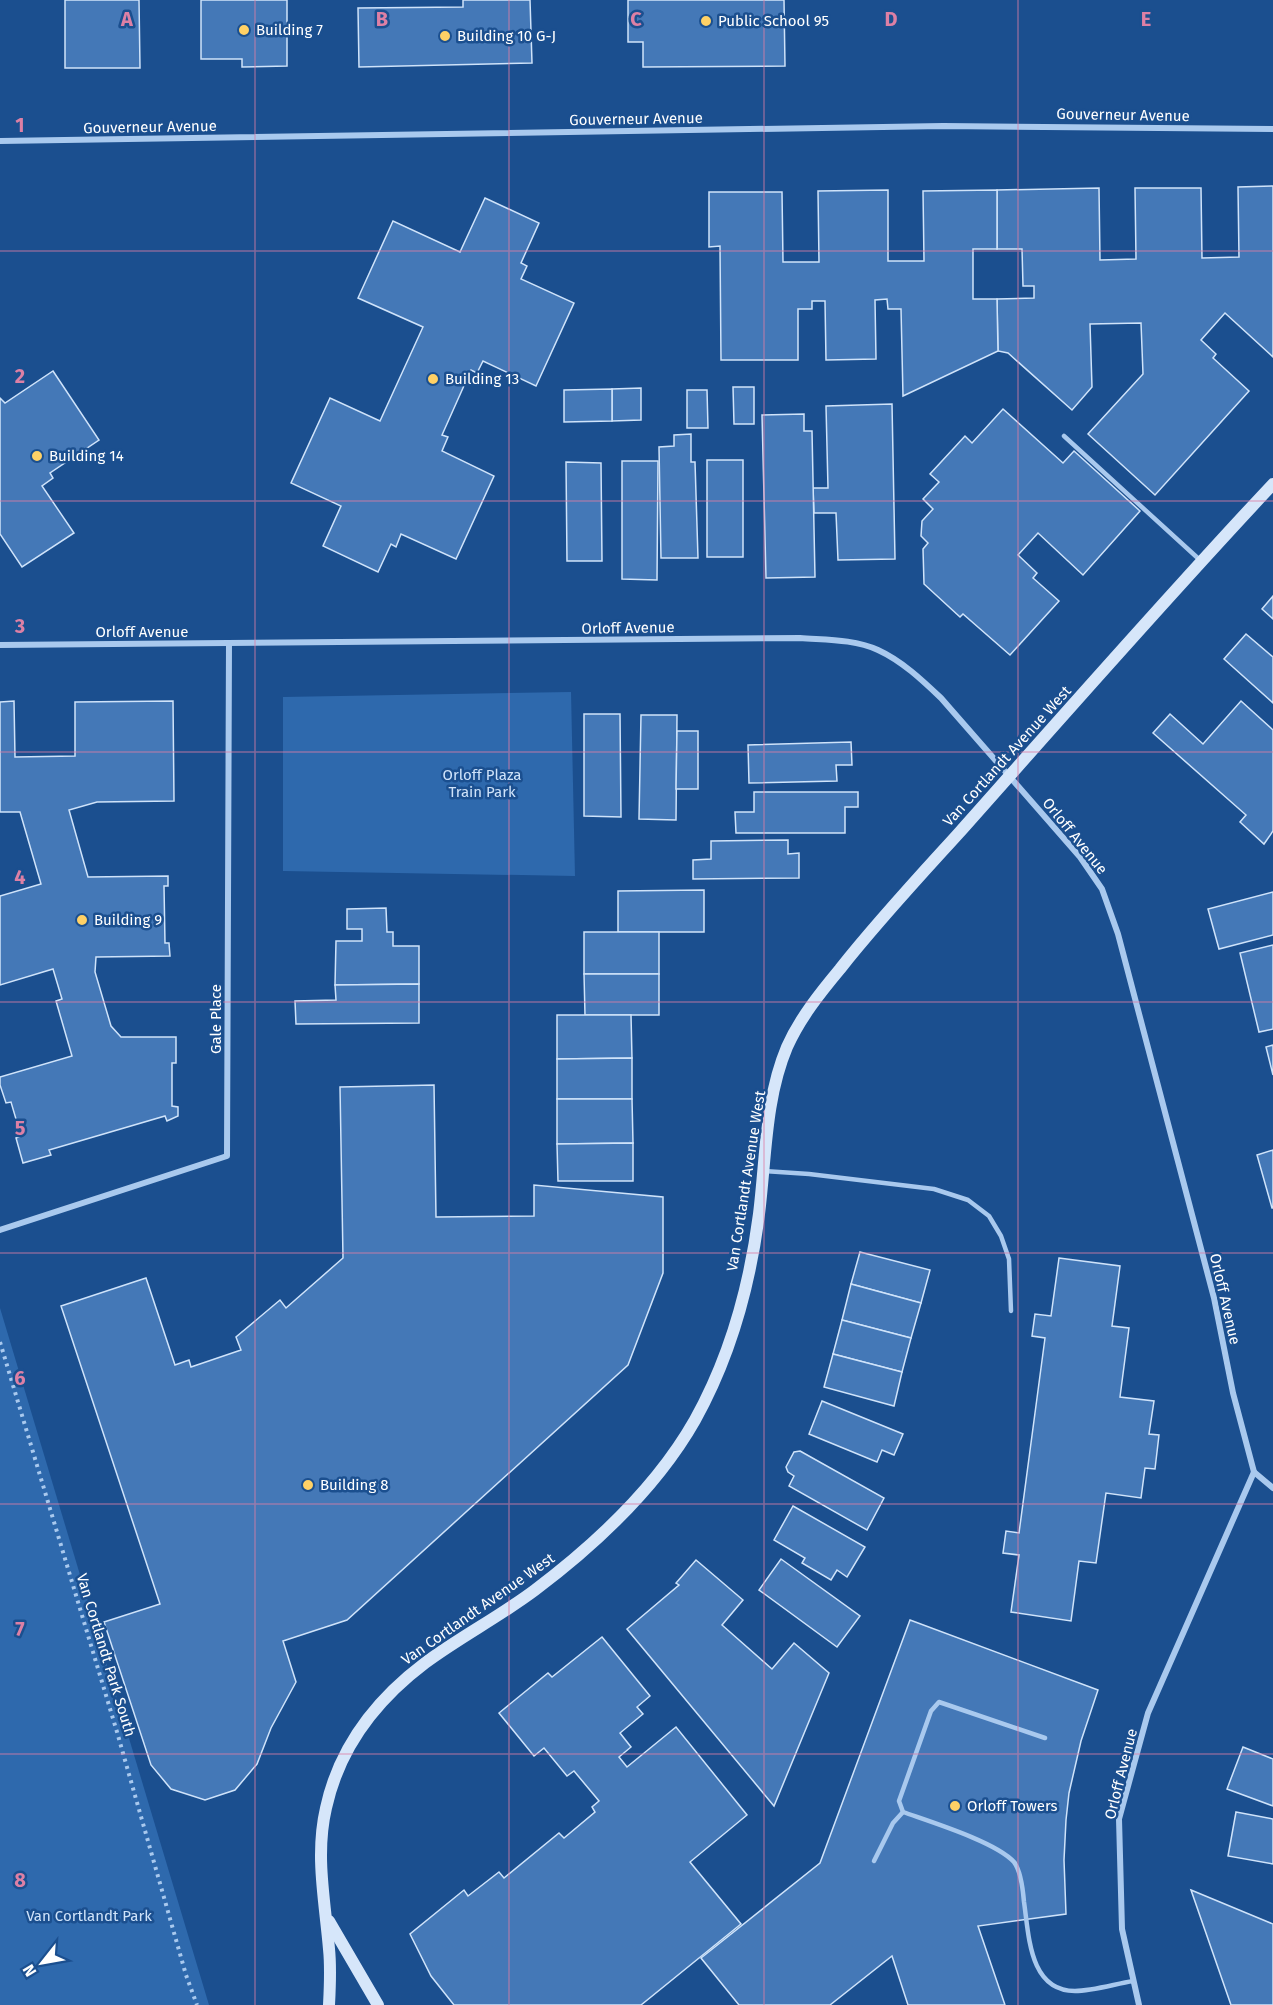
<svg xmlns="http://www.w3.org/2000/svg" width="1273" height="2005" font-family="'Fira Sans',sans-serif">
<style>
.green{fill:#2e69ad}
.building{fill:#4478b7;stroke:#cfe3fa;stroke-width:1.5}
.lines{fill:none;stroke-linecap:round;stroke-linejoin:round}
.path{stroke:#a9c9ee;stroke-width:4;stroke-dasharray:3 4.5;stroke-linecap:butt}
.lane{stroke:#a9c9ee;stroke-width:4.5}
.street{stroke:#a9c9ee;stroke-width:6}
.secondary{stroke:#d6e6fa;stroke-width:12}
.grid{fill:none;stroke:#dd80a5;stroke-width:1.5;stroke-opacity:0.55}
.poi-dot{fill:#ffd166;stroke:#1b4f8f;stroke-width:2}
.labels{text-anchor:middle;stroke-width:5;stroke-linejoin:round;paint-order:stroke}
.poi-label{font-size:15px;fill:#fff;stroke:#1b4f8f;text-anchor:start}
.street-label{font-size:15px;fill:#fff;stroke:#1b4f8f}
.park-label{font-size:15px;fill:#cfe3fa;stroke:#1b4f8f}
.grid-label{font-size:20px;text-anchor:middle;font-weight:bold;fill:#dd80a5;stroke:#1b4f8f;stroke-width:5;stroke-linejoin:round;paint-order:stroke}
</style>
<rect width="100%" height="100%" fill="#1b4f8f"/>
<g class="green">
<path d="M571,692L575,876L283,871V697Z"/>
<path d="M0,1308L209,2005H0Z"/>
</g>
<g class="building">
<path d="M65,0H139L140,68H65Z"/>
<path d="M201,0H287V66L242,67V59H201Z"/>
<path d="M463,0H530L532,63L359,67L358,8L463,7Z"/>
<path d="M628,0H784L785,66L643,67V42H628Z"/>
<path d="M1273,186V357L1225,313L1201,340L1216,354L1213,358L1249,391L1155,495L1088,434L1143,374L1141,323L1090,324L1092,387L1072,410L1008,353L998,351L997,299L1034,298V286H1023L1022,249H997V190L1099,188L1100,260L1136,259L1135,188H1201L1202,258L1239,257L1238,187Z"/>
<path d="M888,190V261H924L923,191L997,190V249H973V299H997L998,351L903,396L901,309H888L887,299L875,300L876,359L826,360L825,301H812V309H798V360H721L720,246L709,247V192H782L783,262H819L818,191Z"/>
<path d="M485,198L539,223L521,263L527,266L521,279L574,303L536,386L483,361L477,373L471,370L442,435L448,437L442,451L494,476L456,559L401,534L396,547L391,544L378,572L323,546L341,506L291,483L330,398L380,421L423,327L358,298L393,221L460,252Z"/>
<path d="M53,371L99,440L50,473L53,478L42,486L74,533L22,567L0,534V398L5,403Z"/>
<path d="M733,387H754V424H734Z"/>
<path d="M641,388V420L612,421V389Z"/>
<path d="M612,389V421L564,422V390Z"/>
<path d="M687,390H707L708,428H687Z"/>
<path d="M892,404L895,559L838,560L836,513H814L813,488H828L826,406Z"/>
<path d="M1003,409L1063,463L1074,451L1140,511L1083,575L1038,533L1018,555L1037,573L1033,578L1059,601L1010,655L963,614L960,617L924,584L923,549L928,543L921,536L922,521L933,509L923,499L939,482L930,474L965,436L972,443Z"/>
<path d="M804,414V431H812L815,577L766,578L762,415Z"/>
<path d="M691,434V462H695L698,558H661L659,447L674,446V435Z"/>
<rect x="707" y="460" width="36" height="97"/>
<path d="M622,461H658L657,580L622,579Z"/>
<path d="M566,462L601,463L602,561H567Z"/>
<path d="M1273,596V619L1262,609Z"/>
<path d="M1246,634L1273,657V703L1224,659Z"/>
<path d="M14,701L15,757L75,756V702L173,701L174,801L97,802L69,810L88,877L168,876V886H164L165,943H169L170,956L96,957L95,972L111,1026L121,1037H176V1063H172V1106L178,1107V1116L167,1121L165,1116L49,1150L51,1155L23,1163L16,1138L21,1136L11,1102L6,1103L0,1085V1077L72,1056L56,1001L62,999L53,969L0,985V896L41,884L20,812H0V702Z"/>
<path d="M1241,701L1273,730V831L1264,844L1240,822L1246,815L1153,733L1170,714L1203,744Z"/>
<path d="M584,714H620L621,817L584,816Z"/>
<path d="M641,715H677L676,820L639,819Z"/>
<path d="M677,731H698V789H676Z"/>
<path d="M851,742L852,765H836L837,781L749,783L748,745Z"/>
<path d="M754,792H858V807H845V833H736L735,812H754Z"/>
<path d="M788,840V854L799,853V878L693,879V860L711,859V841Z"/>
<path d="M704,890V932H618V891Z"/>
<path d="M1273,892V935L1219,949L1208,909Z"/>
<path d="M386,908L387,932H393V946H419V984L335,985L336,941H362V929H347V909Z"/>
<rect x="584" y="932" width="75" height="42"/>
<path d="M1273,945V1029L1259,1032L1240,953Z"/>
<path d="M584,974H659V1015H585Z"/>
<path d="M419,984V1023L296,1024L295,1001L336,1000L335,985Z"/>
<path d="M557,1015H631L632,1058L557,1059Z"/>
<path d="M1273,1045V1075L1266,1047Z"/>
<path d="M632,1058V1099H557V1059Z"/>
<path d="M434,1085L436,1217L534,1216V1185L663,1197V1273L628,1365L347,1620L283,1641L296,1682L271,1728L257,1764L235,1790L205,1800L171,1789L151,1765L104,1622L160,1604L61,1306L146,1278L175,1365L189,1360L191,1367L241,1350L236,1337L280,1300L286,1308L343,1258L340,1087Z"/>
<path d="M557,1099H632L633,1143L557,1144Z"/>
<path d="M633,1143V1181H558L557,1144Z"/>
<path d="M1273,1150V1208H1272L1257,1155Z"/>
<path d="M860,1252L930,1270L921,1303L851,1284Z"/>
<path d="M1059,1258L1120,1266L1112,1326L1129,1328L1120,1397L1154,1401L1149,1434L1159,1435L1155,1469L1145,1468L1141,1498L1106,1493L1096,1563L1079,1561L1071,1621L1011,1612L1019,1555L1003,1553L1006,1531L1019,1533L1045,1338L1032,1336L1035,1314L1051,1316Z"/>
<path d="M851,1284L921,1303L911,1338L842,1320Z"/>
<path d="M842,1320L911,1338L902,1372L833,1354Z"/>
<path d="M833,1354L902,1372L894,1406L824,1387Z"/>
<path d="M822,1401L903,1434L894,1455L882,1450L877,1462L809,1434Z"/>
<path d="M800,1451L884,1498L867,1530L789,1486L794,1476L788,1472L786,1467L794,1452Z"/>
<path d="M793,1506L865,1547L847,1577L837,1570L831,1580L802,1563L805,1558L774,1540Z"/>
<path d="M781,1559L860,1616L837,1647L759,1590Z"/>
<path d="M696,1560L743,1600L722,1625L772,1669L794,1643L829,1673L774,1806L627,1629L679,1585L676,1583Z"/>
<path d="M910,1620L1098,1690L1081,1741L1069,1793L1066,1820L1064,1860L1066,1914L978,1926L1005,2005H908L892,1956L830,2005H739L701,1958L820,1863Z"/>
<path d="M602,1637L650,1696L637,1707L643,1714L620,1733L631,1747L619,1757L627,1767L676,1727L747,1815L690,1862L741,1924L641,2005H454L431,1976L410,1934L464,1890L468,1896L499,1872L504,1878L559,1833L564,1838L595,1812L592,1807L599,1801L574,1771L567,1776L544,1748L534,1756L499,1713L548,1673L552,1677Z"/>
<path d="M1243,1747L1273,1759V1806L1227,1789Z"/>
<path d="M1236,1812L1273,1819V1864L1228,1856Z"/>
<path d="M1191,1890L1273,1924V2005H1231Z"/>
</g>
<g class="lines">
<path class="path" d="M0,1342L117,1732L186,1975L197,2005"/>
<g class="lane">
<path d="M1064,436L1201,561"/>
<path d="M764,1171L809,1174L934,1189L968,1200L989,1216L1001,1236L1009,1259L1011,1311"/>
<path d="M1045,1738L939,1702L931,1711L899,1801L903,1812C931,1822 996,1842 1014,1862C1021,1871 1023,1890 1024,1902C1029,1935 1029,1991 1075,1991C1092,1991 1115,1984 1133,1981"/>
<path d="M874,1861L893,1823L903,1812"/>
</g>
<g class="street">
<path d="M0,141L943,126L1273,129"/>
<path d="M0,645L800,638C825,640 854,639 878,650C902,661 922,680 941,698L1080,857L1102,889L1118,934L1214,1298L1233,1393L1254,1472L1148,1713L1119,1819L1122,1929L1139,2005"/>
<path d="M0,1230L227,1156L229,643"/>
<path d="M1254,1472L1273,1488"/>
</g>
<g class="secondary">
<path d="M329,1921L378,2005"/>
<path d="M329,2005C330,1986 331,1968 329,1949C325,1901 315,1855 326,1808C339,1748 376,1700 425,1663C460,1637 499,1617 535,1590C596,1544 657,1487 695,1420C730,1357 750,1284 759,1214C766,1158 765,1099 787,1047C800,1018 820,993 840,969C877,922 918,878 958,834C1062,717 1166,598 1273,484"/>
</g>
</g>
<path class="grid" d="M255,0V2005M509,0V2005M764,0V2005M1018,0V2005M0,251H1273M0,501H1273M0,752H1273M0,1002H1273M0,1253H1273M0,1504H1273M0,1754H1273"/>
<g class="poi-dot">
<circle cx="706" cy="21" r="6"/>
<circle cx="244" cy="30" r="6"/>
<circle cx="445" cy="36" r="6"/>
<circle cx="433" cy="379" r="6"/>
<circle cx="37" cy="456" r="6"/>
<circle cx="82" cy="920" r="6"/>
<circle cx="308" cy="1485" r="6"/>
<circle cx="955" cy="1806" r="6"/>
</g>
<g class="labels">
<g class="poi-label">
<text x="718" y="26">Public School 95</text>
<text x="256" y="35">Building 7</text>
<text x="457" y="41">Building 10 G-J</text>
<text x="445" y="384">Building 13</text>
<text x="49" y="461">Building 14</text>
<text x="94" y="925">Building 9</text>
<text x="320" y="1490">Building 8</text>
<text x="967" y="1811">Orloff Towers</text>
</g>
<g class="street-label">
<text transform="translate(1123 115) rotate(1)" y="5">Gouverneur Avenue</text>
<text transform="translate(636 119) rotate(-1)" y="5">Gouverneur Avenue</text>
<text transform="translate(150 127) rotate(-1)" y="5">Gouverneur Avenue</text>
<text transform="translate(628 628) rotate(-1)" y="5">Orloff Avenue</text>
<text x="142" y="637">Orloff Avenue</text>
<text transform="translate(1007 756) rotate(-48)" y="5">Van Cortlandt Avenue West</text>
<text transform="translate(1075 836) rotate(51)" y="5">Orloff Avenue</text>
<text transform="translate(216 1019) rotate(-90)" y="5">Gale Place</text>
<text transform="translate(746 1181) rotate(-81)" y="5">Van Cortlandt Avenue West</text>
<text transform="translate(1225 1299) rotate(77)" y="5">Orloff Avenue</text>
<text transform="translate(478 1609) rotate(-35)" y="5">Van Cortlandt Avenue West</text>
<text transform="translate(106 1655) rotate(73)" y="5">Van Cortlandt Park South</text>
<text transform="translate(1121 1774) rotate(-76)" y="5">Orloff Avenue</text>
</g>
<g class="park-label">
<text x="482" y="780">Orloff Plaza<tspan x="482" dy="17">Train Park</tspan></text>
<text x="89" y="1921">Van Cortlandt Park</text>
</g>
</g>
<g class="grid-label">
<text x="127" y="26">A</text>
<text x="382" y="26">B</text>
<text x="636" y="26">C</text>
<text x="891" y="26">D</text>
<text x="1146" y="26">E</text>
<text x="20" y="132">1</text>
<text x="20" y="383">2</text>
<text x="20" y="633">3</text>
<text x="20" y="884">4</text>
<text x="20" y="1135">5</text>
<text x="20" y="1385">6</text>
<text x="20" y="1636">7</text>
<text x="20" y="1887">8</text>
</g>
<g transform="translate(42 1963) rotate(239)" stroke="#1b4f8f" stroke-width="4.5" paint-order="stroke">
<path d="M0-4.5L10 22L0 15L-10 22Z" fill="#ffffff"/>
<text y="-9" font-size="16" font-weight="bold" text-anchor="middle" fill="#ffffff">N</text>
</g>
</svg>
